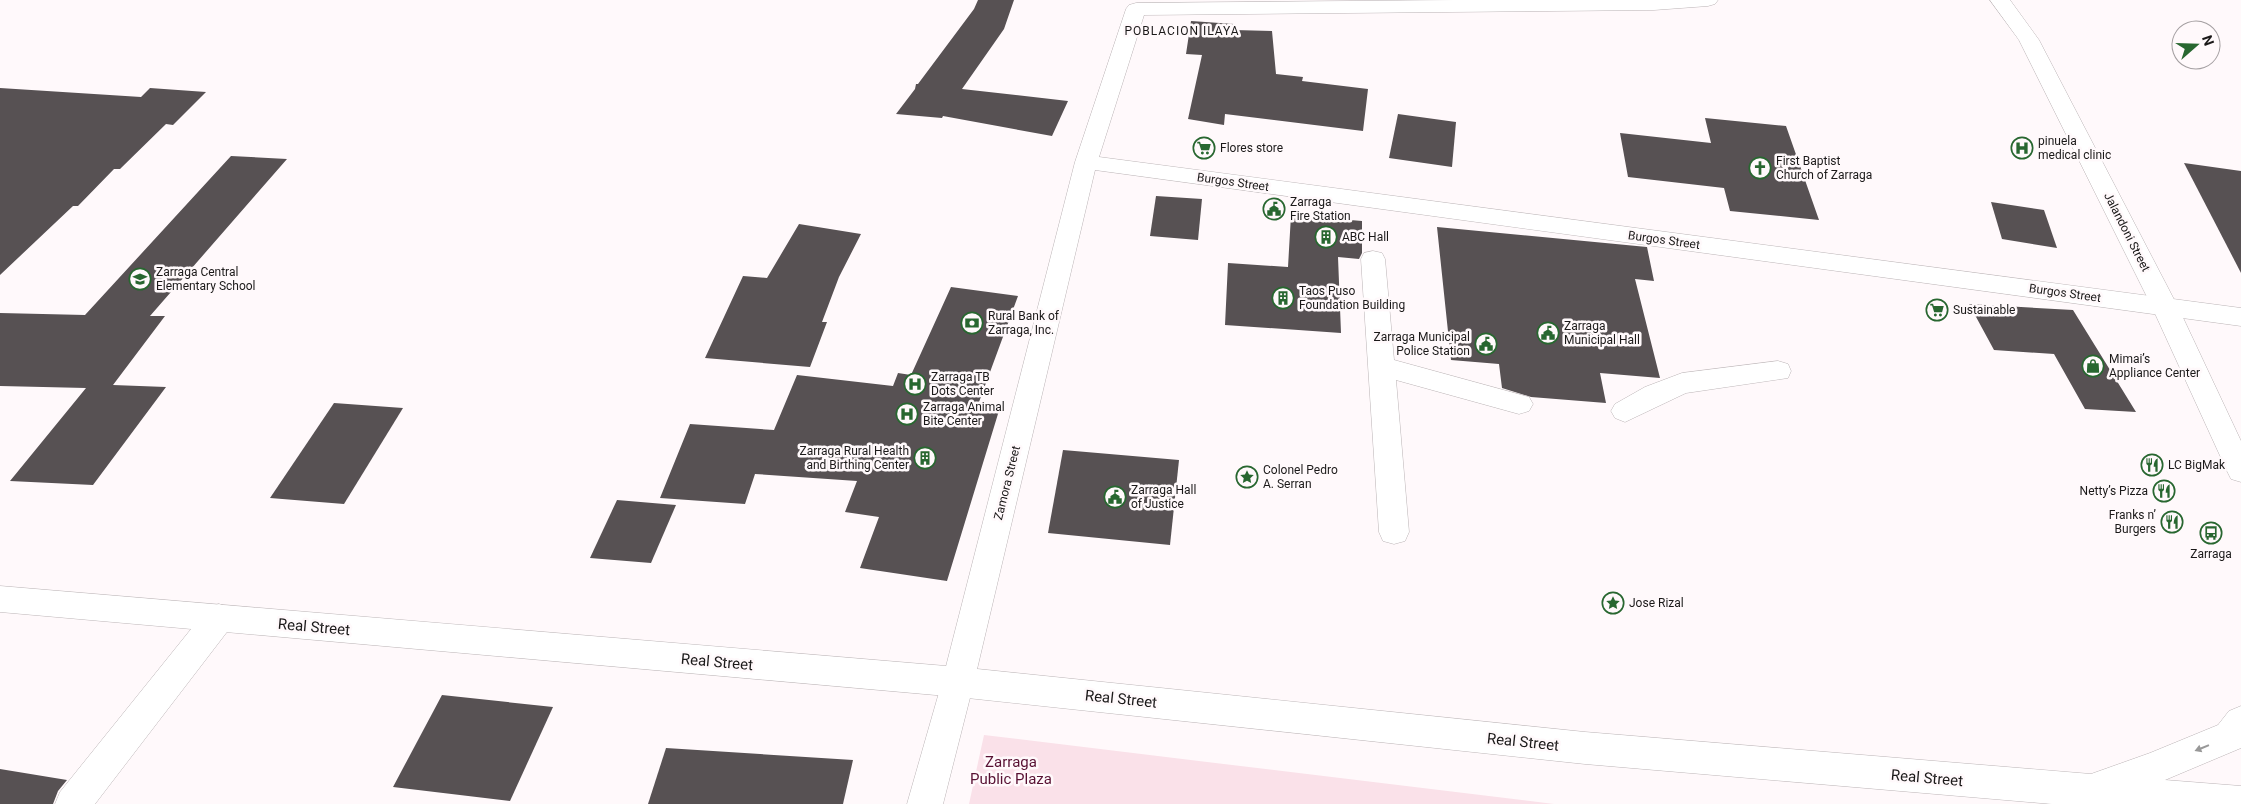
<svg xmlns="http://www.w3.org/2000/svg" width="2241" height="804" font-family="Roboto,sans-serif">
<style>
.green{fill:#fae1e9}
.building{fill:#575153}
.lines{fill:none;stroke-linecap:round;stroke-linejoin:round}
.minor-casing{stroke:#bbb4b6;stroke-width:1}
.major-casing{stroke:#bbb4b6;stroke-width:1}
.minor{fill:#fff;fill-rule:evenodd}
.major{fill:#fff;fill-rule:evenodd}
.oneway{fill:#989898}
.labels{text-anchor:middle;stroke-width:5;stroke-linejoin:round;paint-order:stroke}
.far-quarter-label{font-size:12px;letter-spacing:1px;fill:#1b1919;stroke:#fff9fb}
.poi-label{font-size:12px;fill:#1b1919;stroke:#fff9fb;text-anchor:start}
.street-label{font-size:12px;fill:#1b1919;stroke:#fff9fb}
.near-street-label{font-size:15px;fill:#1b1919;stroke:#fff9fb}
.near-park-label{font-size:15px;fill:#581133;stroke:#fff9fb}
</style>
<rect width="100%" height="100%" fill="#fff9fb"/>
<path class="green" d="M984,735L1554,804H969Z"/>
<g class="building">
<path d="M978,0H1014L1004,29L962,89L1068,101L1052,136L943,116L942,118L896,114L915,89L916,84H918L974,9Z"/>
<path d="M1191,21L1234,24V30L1272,31L1276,74L1303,77L1302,81L1368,89L1363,131L1225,114L1224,125L1188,119L1202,55L1186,54Z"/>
<path d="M0,88L141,97L150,88L206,92L173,125L166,124L120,169H114L78,206H73L0,275Z"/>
<path d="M1398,114L1456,122L1452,167L1389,158Z"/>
<path d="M1705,118L1786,126L1819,220L1730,211L1724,188L1628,177L1620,133L1711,143Z"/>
<path d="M231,156L287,159L150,316H165L113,385L166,387L93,485L10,481L86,388L0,386V313L85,315Z"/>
<path d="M2184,163L2241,171V273Z"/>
<path d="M1156,196L1202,199L1198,240L1150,236Z"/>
<path d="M1991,202L2044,210L2057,248L2002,239Z"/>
<path d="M1291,215L1362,221V253L1359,259L1338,257L1341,333L1225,325L1228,263L1288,267Z"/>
<path d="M799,224L861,234L839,277L822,322H827L810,367L705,358L743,276L767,278Z"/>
<path d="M1437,227L1647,247L1654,281L1635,279L1660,378L1600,373L1606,403L1531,397L1502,388L1499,364L1451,360Z"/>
<path d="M951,287L1018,296L979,402L1001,404L947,581L860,568L879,517L845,512L857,481L755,474L745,504L660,498L690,424L774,430L797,375L893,386L898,373L911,375Z"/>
<path d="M1969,304L2073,310L2136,412L2085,409L2054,354L1994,350Z"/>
<path d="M334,403L403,408L344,504L270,498Z"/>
<path d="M1063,450L1179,460L1170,545L1048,533Z"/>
<path d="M617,500L676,505L651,563L590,558Z"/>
<path d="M442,695L553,707L510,801L393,787Z"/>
<path d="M666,748L853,760L843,804H648Z"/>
<path d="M0,769L67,780L58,791L53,804H0Z"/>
</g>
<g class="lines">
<g class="minor-casing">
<g id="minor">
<path d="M1455,0H1718L1715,4L1708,6L1654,10L1144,15L1099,157L2241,308V326L1095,170L974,682L943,804H907L942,682L1075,162L1126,9L1129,5L1136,3Z"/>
<path d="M1373,251L1382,253L1385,259L1394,360L1529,397L1533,404L1529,411L1519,414L1396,380L1409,532L1405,541L1394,544L1383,541L1379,532L1361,259L1364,253Z"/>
<path d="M1778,361L1788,364L1791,371L1788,378L1686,393L1625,422L1615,418L1611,411L1615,404L1645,387L1682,373Z"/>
<path d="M219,604L230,608L235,618L230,628L95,804H55L60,792L208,608Z"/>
</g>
</g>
<g class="major-casing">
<g id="major">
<path d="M1990,0H2010L2039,40L2178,307L2241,441V482L2231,479L2227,471L2152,307L2019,40Z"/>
<path d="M0,586L958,667L1585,732L2091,774L2150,753L2218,725L2229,711L2241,706V748L2165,780L2241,786V804H2052L1585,764L958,697L0,612Z"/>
</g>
</g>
<use href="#minor" class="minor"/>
<use href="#major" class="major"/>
</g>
<defs><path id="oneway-solid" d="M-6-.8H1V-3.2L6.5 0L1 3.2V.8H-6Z" transform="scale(1.25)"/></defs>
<use class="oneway" href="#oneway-solid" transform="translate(2202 748) rotate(158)"/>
<defs>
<g id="supermarket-ring" transform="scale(1.125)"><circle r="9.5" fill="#fff9fb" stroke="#286730" stroke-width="1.5"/><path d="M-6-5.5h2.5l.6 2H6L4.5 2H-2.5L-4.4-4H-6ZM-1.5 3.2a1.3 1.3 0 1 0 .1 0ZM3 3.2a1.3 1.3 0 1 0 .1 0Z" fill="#286730"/></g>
<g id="hospital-ring" transform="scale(1.125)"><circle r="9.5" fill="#fff9fb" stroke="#286730" stroke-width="1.5"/><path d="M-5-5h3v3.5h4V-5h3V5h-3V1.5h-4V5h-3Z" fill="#286730"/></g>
<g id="church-ring" transform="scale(1.125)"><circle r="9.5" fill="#fff9fb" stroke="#286730" stroke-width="1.5"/><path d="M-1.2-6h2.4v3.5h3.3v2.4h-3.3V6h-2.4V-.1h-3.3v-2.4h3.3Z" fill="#286730"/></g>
<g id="civic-ring" transform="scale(1.125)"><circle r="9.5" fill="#fff9fb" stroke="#286730" stroke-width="1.5"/><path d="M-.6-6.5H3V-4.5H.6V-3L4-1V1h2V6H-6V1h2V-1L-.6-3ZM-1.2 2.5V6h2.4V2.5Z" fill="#286730"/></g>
<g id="building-ring" transform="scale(1.125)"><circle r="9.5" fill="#fff9fb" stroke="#286730" stroke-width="1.5"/><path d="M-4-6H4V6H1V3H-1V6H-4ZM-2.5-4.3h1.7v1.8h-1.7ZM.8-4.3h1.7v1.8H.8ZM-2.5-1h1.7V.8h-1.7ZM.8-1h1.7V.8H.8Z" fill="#286730"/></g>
<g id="school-ring" transform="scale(1.125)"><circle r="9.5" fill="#fff9fb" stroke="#286730" stroke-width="1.5"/><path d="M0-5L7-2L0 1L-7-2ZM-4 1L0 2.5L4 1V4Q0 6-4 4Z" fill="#286730"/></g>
<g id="bank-ring" transform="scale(1.125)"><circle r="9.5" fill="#fff9fb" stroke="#286730" stroke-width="1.5"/><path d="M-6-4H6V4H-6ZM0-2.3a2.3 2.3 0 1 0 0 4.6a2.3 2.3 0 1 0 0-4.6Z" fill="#286730"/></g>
<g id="shop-ring" transform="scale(1.125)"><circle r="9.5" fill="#fff9fb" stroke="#286730" stroke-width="1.5"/><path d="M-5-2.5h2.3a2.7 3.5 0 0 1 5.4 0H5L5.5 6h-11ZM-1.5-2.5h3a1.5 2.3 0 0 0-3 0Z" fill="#286730"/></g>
<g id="restaurant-ring" transform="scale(1.125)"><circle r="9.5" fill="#fff9fb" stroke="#286730" stroke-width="1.5"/><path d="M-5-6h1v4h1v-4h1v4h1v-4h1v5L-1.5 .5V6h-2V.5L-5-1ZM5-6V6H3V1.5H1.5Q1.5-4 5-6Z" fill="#286730"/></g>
<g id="sight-ring" transform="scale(1.125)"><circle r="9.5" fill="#fff9fb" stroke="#286730" stroke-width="1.5"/><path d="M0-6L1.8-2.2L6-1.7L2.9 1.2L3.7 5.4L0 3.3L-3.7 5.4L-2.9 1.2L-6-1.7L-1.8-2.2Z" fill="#286730"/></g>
<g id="bus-ring" transform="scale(1.125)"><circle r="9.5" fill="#fff9fb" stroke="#286730" stroke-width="1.5"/><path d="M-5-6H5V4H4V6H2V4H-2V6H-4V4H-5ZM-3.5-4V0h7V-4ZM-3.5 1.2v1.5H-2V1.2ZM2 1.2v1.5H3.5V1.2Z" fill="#286730"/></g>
</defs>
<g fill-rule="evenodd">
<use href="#supermarket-ring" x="1204" y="148"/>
<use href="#hospital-ring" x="2022" y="148"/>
<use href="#church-ring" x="1760" y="168"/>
<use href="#civic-ring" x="1274" y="209"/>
<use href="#building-ring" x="1326" y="237"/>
<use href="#school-ring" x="140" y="279"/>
<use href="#building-ring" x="1283" y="298"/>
<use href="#supermarket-ring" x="1937" y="310"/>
<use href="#bank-ring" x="972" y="323"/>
<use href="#civic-ring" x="1548" y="333"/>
<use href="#civic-ring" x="1486" y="344"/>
<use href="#shop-ring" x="2093" y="366"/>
<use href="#hospital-ring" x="915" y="384"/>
<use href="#hospital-ring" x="907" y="414"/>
<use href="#building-ring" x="925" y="458"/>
<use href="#restaurant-ring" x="2152" y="465"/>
<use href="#sight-ring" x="1247" y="477"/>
<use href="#restaurant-ring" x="2164" y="491"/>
<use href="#civic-ring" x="1115" y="497"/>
<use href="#restaurant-ring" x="2172" y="522"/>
<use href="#bus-ring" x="2211" y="533"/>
<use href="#sight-ring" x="1613" y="603"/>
</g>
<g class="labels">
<g class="far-quarter-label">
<text x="1182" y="35">POBLACION ILAYA</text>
</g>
<g class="poi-label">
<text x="2038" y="145">pinuela<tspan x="2038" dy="14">medical clinic</tspan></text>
<text x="1220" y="152">Flores store</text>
<text x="1776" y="165">First Baptist<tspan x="1776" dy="14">Church of Zarraga</tspan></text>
<text x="1290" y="206">Zarraga<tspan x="1290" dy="14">Fire Station</tspan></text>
<text x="1342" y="241">ABC Hall</text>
<text x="156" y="276">Zarraga Central<tspan x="156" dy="14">Elementary School</tspan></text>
<text x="1299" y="295">Taos Puso<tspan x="1299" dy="14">Foundation Building</tspan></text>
<text x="1953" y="314">Sustainable</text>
<text x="988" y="320">Rural Bank of<tspan x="988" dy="14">Zarraga, Inc.</tspan></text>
<text x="1564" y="330">Zarraga<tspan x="1564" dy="14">Municipal Hall</tspan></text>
<text x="1470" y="341" text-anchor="end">Zarraga Municipal<tspan x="1470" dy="14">Police Station</tspan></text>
<text x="2109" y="363">Mimai’s<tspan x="2109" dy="14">Appliance Center</tspan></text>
<text x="931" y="381">Zarraga TB<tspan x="931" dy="14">Dots Center</tspan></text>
<text x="923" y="411">Zarraga Animal<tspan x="923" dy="14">Bite Center</tspan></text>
<text x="909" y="455" text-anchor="end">Zarraga Rural Health<tspan x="909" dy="14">and Birthing Center</tspan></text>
<text x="2168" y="469">LC BigMak</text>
<text x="1263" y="474">Colonel Pedro<tspan x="1263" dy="14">A. Serran</tspan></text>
<text x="1131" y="494">Zarraga Hall<tspan x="1131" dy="14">of Justice</tspan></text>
<text x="2148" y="495" text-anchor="end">Netty’s Pizza</text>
<text x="2156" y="519" text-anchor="end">Franks n’<tspan x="2156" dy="14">Burgers</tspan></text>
<text x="2211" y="558" text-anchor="middle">Zarraga</text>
<text x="1629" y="607">Jose Rizal</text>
</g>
<g class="street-label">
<text transform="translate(1233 182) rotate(8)" y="4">Burgos Street</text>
<text transform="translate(2127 232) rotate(63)" y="4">Jalandoni Street</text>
<text transform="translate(1664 240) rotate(8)" y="4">Burgos Street</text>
<text transform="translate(2065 293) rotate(8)" y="4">Burgos Street</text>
<text transform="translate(1007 483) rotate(-76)" y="4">Zamora Street</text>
</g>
<g class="near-street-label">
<text transform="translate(314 627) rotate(5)" y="5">Real Street</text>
<text transform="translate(717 662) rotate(5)" y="5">Real Street</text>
<text transform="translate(1121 699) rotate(6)" y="5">Real Street</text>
<text transform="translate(1523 742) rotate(6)" y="5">Real Street</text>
<text transform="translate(1927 778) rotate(5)" y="5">Real Street</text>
</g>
<g class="near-park-label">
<text x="1011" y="767">Zarraga<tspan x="1011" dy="17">Public Plaza</tspan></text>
</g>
</g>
<g transform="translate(2196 45) rotate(70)"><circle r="24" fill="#fff9fb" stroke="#a49fa1"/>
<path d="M0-4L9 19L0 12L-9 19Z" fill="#286730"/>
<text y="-8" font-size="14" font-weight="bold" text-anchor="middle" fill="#1b1919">N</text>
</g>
</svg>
